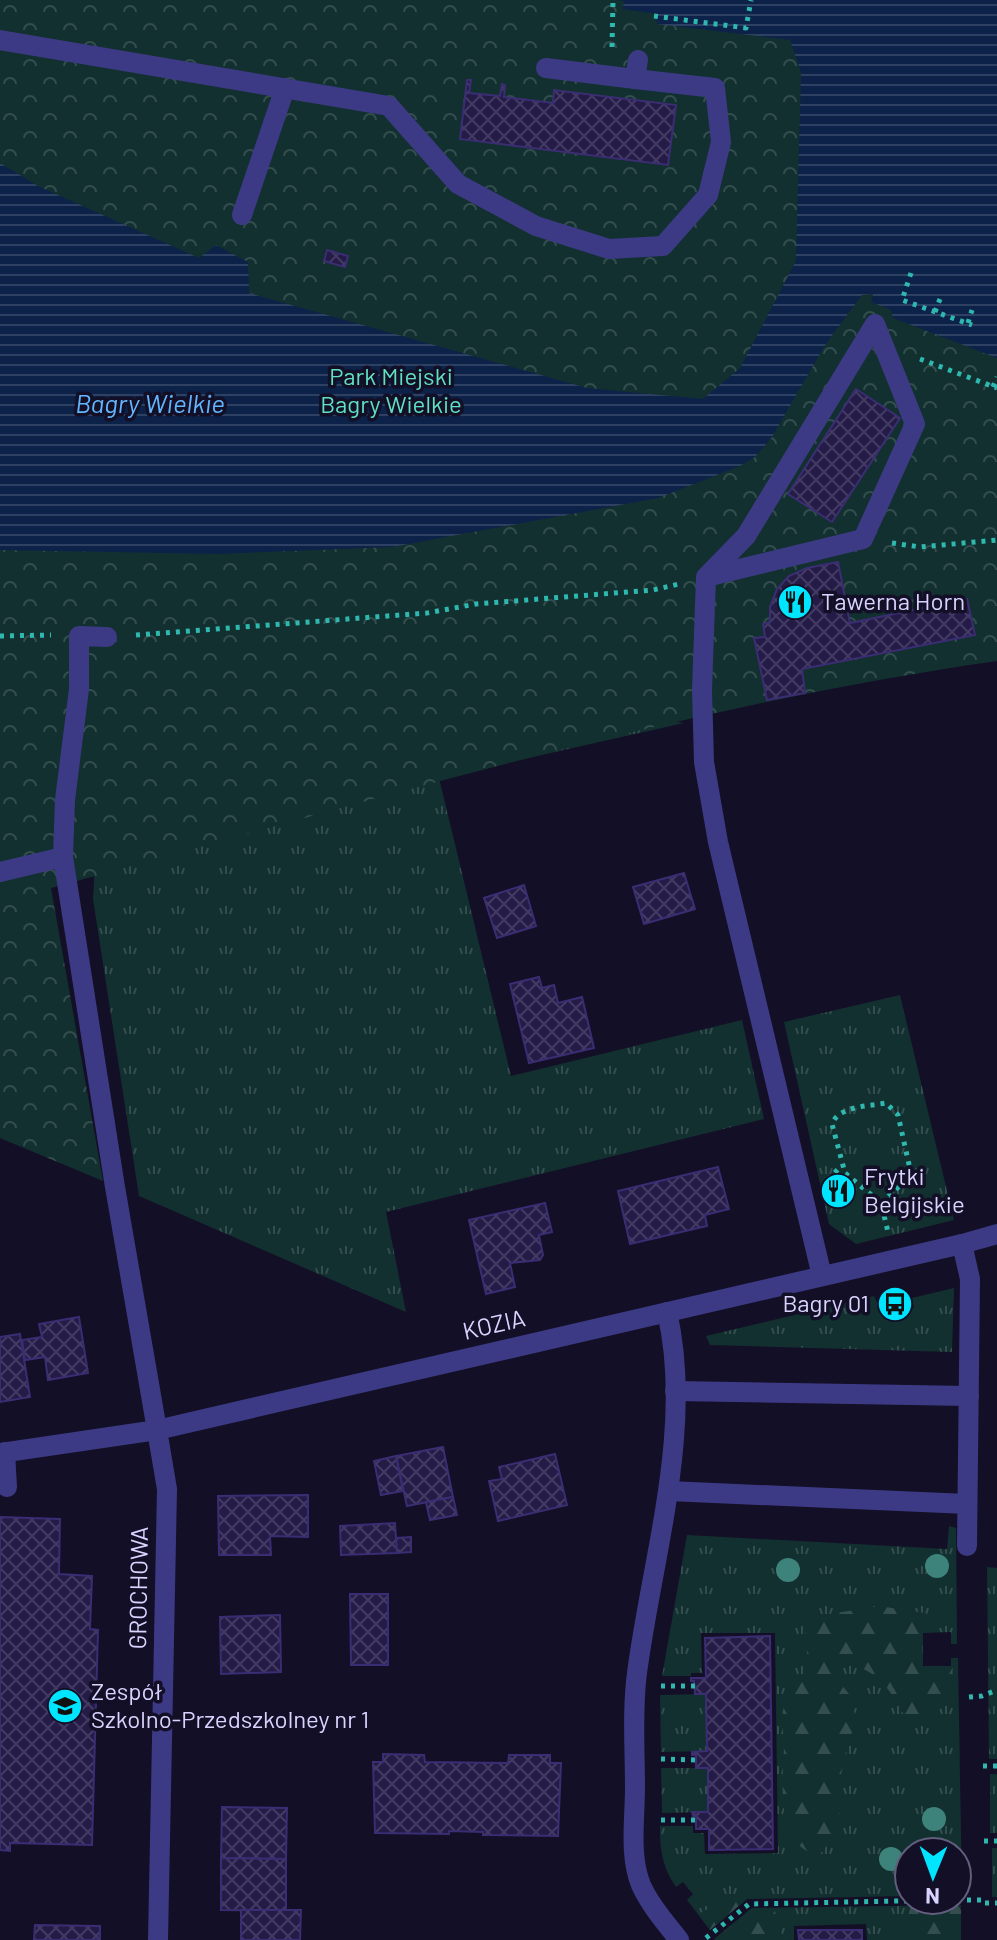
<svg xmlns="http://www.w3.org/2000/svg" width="997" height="1940" font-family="Barlow,sans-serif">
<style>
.grass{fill:url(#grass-tufts)}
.forest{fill:url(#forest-firs)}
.park{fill:url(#park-crowns)}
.water{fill:url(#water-rules)}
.building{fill:url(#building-cross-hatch);stroke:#3b2d73;stroke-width:2}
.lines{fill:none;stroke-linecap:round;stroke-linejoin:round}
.path{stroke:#2fb8b0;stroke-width:5;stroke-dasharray:4 6;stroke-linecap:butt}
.service{stroke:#3d3a85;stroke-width:20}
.minor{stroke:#3d3a85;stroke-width:20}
.tree{fill:#3d827b}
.labels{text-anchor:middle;stroke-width:7;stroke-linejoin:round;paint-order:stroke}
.park-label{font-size:24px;fill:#5fe0c0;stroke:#130f26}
.poi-label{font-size:24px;fill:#d9d4ff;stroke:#130f26;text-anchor:start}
.street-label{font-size:24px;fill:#d9d4ff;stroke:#130f26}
.water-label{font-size:26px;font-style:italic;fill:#62b6ff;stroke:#130f26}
</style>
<defs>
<pattern id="grass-tufts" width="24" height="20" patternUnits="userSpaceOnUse" patternTransform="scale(2)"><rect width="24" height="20" fill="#12302f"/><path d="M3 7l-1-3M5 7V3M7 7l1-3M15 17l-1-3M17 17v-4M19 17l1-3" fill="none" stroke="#344d4e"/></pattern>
<pattern id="forest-firs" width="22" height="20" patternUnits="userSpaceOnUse" patternTransform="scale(2)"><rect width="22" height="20" fill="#12302f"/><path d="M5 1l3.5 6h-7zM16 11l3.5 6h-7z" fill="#344d4e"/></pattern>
<pattern id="park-crowns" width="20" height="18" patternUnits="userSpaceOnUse" patternTransform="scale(2)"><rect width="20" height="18" fill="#12302f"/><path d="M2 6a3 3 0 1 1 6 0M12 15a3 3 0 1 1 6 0" fill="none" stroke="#344d4e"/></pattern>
<pattern id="water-rules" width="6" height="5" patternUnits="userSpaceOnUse" patternTransform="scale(2)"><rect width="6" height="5" fill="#0c2248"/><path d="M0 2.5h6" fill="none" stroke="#2f4163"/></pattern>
<pattern id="building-cross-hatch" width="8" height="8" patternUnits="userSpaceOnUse" patternTransform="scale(2)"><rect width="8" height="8" fill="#241b47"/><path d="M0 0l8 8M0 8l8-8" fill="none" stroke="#433b63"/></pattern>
</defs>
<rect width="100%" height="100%" fill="#130f26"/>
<g class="grass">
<path d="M661,719L684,723L439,778L511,1076L742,1020L764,1119L386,1212L406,1312L139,1196L93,899L99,796Z"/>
<path d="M900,995L954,1220L856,1244L829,1224L784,1022Z"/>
<path d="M954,1288L952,1352L710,1345L706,1336L874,1296L883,1315L914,1308L912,1298Z"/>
<path d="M949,1526L956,1528L957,1644H951V1632L923,1633V1666H951V1658H958L962,1895H957V1852H909V1896L747,1899L710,1930L687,1900L693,1894L683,1882L676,1887C662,1866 660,1850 660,1826H693V1833H704L705,1854L778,1853L775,1633H701L702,1673H691V1676H662L687,1535L947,1549Z"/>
<path d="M987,1567L997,1568V1759H989Z"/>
<path d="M706,1694L707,1751L661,1752L660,1695Z"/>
<path d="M661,1768H708V1812L662,1813Z"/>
<rect x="990" y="1774" width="7" height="59"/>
<rect x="992" y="1848" width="5" height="49"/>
<path d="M961,1905V1940H867L866,1924L794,1926V1940L714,1939L752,1908Z"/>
</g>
<g class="forest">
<path d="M879,1606L925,1613L934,1620L935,1629L932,1632L922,1633L923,1666H952C955,1697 951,1701 927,1720L906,1719C889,1686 872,1661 830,1664L829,1669L849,1694L857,1721L848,1742L838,1789L840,1817L833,1839L819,1855C774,1847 783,1781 784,1747C784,1734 780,1715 785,1703C790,1690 804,1681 807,1666C809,1655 804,1642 806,1629L824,1615Z"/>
<path d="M729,1898L747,1899L710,1930L698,1914Z"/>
<path d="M911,1905H961V1940H902Z"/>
<path d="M752,1908H774L781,1933L788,1940H714Z"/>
</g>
<path class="park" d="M0,0H997V661C676,707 364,803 51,888L103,1181L0,1138Z"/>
<path class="water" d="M615,0H997V358L893,318L891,310L871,302L873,294L862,295L825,345L772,437L755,457L740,466L658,498L392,547L218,554L0,550V163L38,186L199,258L216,245L248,262L249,293L587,388L703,399L740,368L796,261L801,72L790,40L657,24L656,14L623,9L624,1Z"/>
<g class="building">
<path d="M467,80H471L469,93L500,96L502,84L505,85L504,97L553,103L554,90L676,105L668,165L460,139Z"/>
<path d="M327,250L348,256L345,267L324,261Z"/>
<path d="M856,389L900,418L832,522L788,494Z"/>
<path d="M838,562L850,623L967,599L975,635L802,669L805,693L767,700L754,638L765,637L763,624L770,622V607L777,589L789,576L807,568Z"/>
<path d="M684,873L695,909L644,924L633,887Z"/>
<path d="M524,885L536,926L497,938L484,898Z"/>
<path d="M539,977L542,988L554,985L558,1003L582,997L594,1048L529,1063L510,984Z"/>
<path d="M718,1167L729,1209L705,1215L707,1226L630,1244L618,1191Z"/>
<path d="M545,1203L552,1232L539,1235L543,1255L540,1260L510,1263L515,1287L486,1294L469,1220Z"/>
<path d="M79,1317L88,1373L48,1380L45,1357L25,1360L22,1340L42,1337L39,1324Z"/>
<path d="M20,1334L30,1397L0,1402V1337Z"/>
<path d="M443,1447L453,1497L407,1506L396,1456Z"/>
<path d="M555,1454L567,1505L498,1521L489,1481L502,1479L499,1467Z"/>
<path d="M396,1456L403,1491L381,1495L374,1461Z"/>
<path d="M308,1495V1537L270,1536L271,1555H219L218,1496Z"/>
<path d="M453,1497L457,1515L430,1520L426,1502Z"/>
<path d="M0,1517L60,1519L59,1574L92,1576L90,1629L98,1630L92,1845L10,1843V1851L0,1850Z"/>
<path d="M395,1523L397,1553L341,1555L340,1526Z"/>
<path d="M411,1537V1552L397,1553L396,1538Z"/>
<path d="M350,1594H388V1665H351Z"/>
<path d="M280,1615L281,1672L221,1674L220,1617Z"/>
<path d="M770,1636L773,1849L709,1850V1829H696V1816H693L692,1812H708V1768H696V1755H692V1752L707,1751L706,1694H695L694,1681H691V1678H706L705,1638Z"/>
<path d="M383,1754L424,1755L425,1762L508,1763L509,1755H550V1763H561L558,1836L483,1835V1832L449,1831V1834L375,1833L373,1762H383Z"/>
<path d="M222,1807L287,1808L286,1859L221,1858Z"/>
<path d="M221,1858L286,1859V1911L221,1910Z"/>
<path d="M241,1910H301L300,1940H241Z"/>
<path d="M35,1925L100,1926V1940H34Z"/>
<path d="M798,1930H862V1940H799Z"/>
</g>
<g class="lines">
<g class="path">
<path d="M654,16L746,28L751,0"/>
<path d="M612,47L613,0"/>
<path d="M911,273L902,300L972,325"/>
<path d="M935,312L940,299"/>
<path d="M968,323L972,310"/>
<path d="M920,359L997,388"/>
<path d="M993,387L997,377"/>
<path d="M892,543L920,547L997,540"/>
<path d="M136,635L427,613L476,604L653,590L679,584"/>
<path d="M0,636L51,635"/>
<path d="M828,1180L841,1166"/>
<path d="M881,1203L908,1178L910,1169L898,1115L886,1103C870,1106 838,1106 832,1124L845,1173L881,1203L888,1232"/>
<path d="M661,1686H695"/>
<path d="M969,1697L982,1696L997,1690"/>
<path d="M661,1759L696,1760"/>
<path d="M983,1766H997"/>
<path d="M661,1820H697"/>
<path d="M984,1841H997"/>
<path d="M957,1900H985"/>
<path d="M985,1903H997"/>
<path d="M706,1938L749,1904L949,1900"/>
</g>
<g class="service">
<path d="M0,40L389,106L458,184L536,226L609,249L663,246L708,195L721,142L715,88L635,79L638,60"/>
<path d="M546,68L635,79"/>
<path d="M242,215L285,88"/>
<path d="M706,577L863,539L915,424L875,324L746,536L706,577L702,690L704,762L718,842L822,1276"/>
<path d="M107,637L79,636V689L65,800L63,857L115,1187L157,1430"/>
<path d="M0,872L63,857"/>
<path d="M962,1244L997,1234"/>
<path d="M5,1452L7,1487"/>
</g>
<g class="minor">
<path d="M667,1312C694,1428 652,1558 637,1673C632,1711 635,1750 635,1788C635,1819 629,1856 641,1885C650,1905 665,1922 679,1940"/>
<path d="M675,1391L969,1396"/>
<path d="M157,1430L167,1489L158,1940"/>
<path d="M0,1453L157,1430L962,1244L970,1279L967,1546"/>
<path d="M669,1491L967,1504"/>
</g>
</g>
<g class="tree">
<circle cx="937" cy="1566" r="12"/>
<circle cx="788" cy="1570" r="12"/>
<circle cx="934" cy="1819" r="12"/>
<circle cx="891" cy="1859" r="12"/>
</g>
<defs>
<g id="restaurant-disc" transform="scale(1.8)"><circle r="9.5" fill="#00e5ff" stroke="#130f26"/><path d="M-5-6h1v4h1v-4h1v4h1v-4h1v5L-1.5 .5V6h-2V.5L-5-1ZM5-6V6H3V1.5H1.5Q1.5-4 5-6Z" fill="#111"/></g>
<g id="bus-disc" transform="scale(1.8)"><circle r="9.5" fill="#00e5ff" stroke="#130f26"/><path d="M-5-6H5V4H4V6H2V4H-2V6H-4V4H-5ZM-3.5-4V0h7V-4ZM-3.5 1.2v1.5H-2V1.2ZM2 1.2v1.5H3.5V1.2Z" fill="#111"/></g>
<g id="school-disc" transform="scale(1.8)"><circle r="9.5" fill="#00e5ff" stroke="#130f26"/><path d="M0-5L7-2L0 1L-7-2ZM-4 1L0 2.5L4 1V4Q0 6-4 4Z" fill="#111"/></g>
</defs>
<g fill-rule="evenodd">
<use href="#restaurant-disc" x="795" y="602"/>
<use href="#restaurant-disc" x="838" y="1191"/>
<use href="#bus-disc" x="895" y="1304"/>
<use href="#school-disc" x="65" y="1706"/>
</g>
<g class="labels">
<g class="park-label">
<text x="391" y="385">Park Miejski<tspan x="391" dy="28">Bagry Wielkie</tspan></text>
</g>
<g class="poi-label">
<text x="821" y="610">Tawerna Horn</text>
<text x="864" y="1185">Frytki<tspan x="864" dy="28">Belgijskie</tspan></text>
<text x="869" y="1312" text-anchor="end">Bagry 01</text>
<text x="91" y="1700">Zespół<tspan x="91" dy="28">Szkolno-Przedszkolney nr 1</tspan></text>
</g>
<g class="street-label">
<text transform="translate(494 1325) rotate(-13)" y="8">KOZIA</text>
<text transform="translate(139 1588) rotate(-89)" y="8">GROCHOWA</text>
</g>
<g class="water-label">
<text x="150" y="413">Bagry Wielkie</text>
</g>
</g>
<g transform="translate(933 1876) rotate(181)"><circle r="38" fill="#130f26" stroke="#625e7d" stroke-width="2"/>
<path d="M0-6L14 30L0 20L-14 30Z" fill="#00e5ff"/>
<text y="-12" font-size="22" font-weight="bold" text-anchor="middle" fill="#d9d4ff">N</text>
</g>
</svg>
